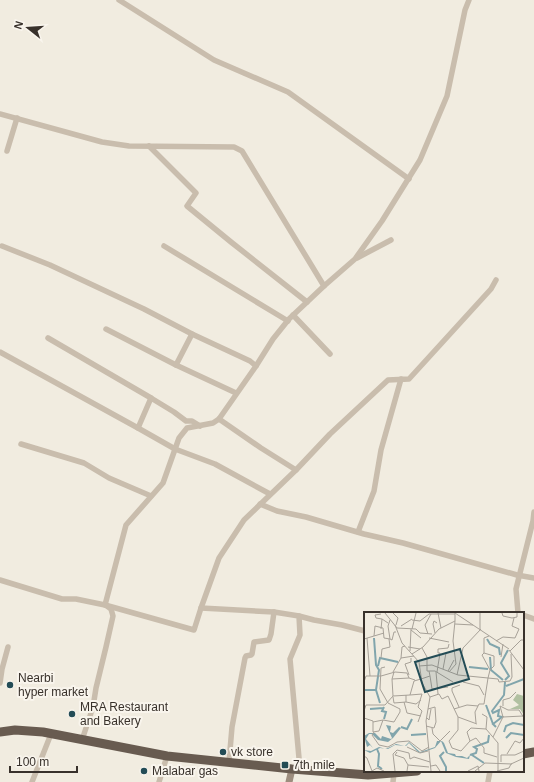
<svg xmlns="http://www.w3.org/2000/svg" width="534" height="782" font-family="Helvetica,sans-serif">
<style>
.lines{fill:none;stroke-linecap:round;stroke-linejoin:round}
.minor{stroke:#c9bdad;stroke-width:5.5}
.secondary{stroke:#9d8d7e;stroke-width:7}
.trunk{stroke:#685b50;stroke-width:9}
.poi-dot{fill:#234c56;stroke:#f9f5ed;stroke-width:1.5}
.labels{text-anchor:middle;stroke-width:4;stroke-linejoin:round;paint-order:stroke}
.poi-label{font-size:12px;fill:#38312b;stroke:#f9f5ed;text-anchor:start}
.inset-river{fill:none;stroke:#81a5ac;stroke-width:2}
.inset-road{fill:none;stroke:#a7a198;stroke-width:1}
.view{fill:#234c56;fill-opacity:0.15;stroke:#234c56;stroke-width:2}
.inset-edge{fill:none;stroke:#38312b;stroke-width:2}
</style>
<rect width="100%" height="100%" fill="#f1ece0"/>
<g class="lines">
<g class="minor">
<path d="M119,0L214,60L288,92L409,179"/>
<path d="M0,114L102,142L129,146L234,147L242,151L324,286"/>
<path d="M149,146L196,193L187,206L231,242L307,302"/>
<path d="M7,151L17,118"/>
<path d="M2,246L50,265L144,309L192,334L250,361L256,366"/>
<path d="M164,246L288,321"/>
<path d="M357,258L391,240"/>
<path d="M293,315L330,354"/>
<path d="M106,329L176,365L236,393"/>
<path d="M48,338L151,398"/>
<path d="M0,352L138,428L175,449L215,464L270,494"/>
<path d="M176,365L192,334"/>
<path d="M219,419L261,448L296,470"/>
<path d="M138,428L151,398L174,412L186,421H192L200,426"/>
<path d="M21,444L84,463L109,478L151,496"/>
<path d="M260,504L277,511L306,517L364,534L403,543L517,575L534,578"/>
<path d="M358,532L374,491L381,450L401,379"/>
<path d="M0,580L62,599H76L105,605L194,630L201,608L219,558L244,520L296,470L330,434L388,380L409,379L491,289L496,280"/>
<path d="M105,605L126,525L163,483L179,438L187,428L213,423L219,419L256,366L273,339L289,319L324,286L355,259L382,221L420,160L447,96L465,10L469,0"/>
<path d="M201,608L274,612L299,616L300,635L290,659L300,769"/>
<path d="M518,613L516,589L533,521L534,512"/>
<path d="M523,615L534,619"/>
<path d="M299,616L314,620L342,625L365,631"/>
<path d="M0,683L2,669L8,647"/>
<path d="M82,740L93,707L96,688L106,647L113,616L111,609L107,606"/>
<path d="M229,762L232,727L245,658L246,656L251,655L252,654L254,642L269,640L271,634L274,612"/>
<path d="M32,782L51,734"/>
<path d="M159,782L167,756"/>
<path d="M393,782L394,773"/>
<path d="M488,782L490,771"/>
</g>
<path class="secondary" d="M289,782L292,769"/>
<g class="trunk">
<path d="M0,732L15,730L43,732L167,756L292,769L368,775L417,771"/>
<path d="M523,754L534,752"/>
</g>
</g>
<g class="poi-dot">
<circle cx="10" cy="685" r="4"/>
<circle cx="72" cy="714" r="4"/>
<circle cx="223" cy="752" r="4"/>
<rect x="281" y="761" width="8" height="8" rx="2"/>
<circle cx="144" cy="771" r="4"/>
</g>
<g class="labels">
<g class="poi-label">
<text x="18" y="682">Nearbi<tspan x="18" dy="14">hyper market</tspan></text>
<text x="80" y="711">MRA Restaurant<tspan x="80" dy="14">and Bakery</tspan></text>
<text x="231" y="756">vk store</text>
<text x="293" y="769">7th mile</text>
<text x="152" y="775">Malabar gas</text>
</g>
</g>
<g transform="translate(364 612)">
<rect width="160" height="160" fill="#f1ece0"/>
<path d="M153,82L160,84V103L156,97H146L155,93L149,88Z" fill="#b1c0a1"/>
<path d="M22,113L27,114L26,120L29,121L35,115L37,116L29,126L24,130L14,128L8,122H5L2,127L9,136L6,133L3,135L0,124L5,121H11L17,127L18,124L27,127L28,126ZM73,129H78L80,131L84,141L91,142L92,144H98L103,146L106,143L105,147L92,145L82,141L77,129L71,136L57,141L54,140L45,131L42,134L31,133L24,137L16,136L6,141L0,138L7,139L15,135L22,137L32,132L41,134L45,130L56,140L71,135Z" fill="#81a5ac"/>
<path class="inset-river" d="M10,26L12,53L15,58L12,78M123,27L126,32L135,36L136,43M126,45L127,58L139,68M14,54L16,46L34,50M105,55L124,57M141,68L145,64L137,51L144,38M142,74L160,67M0,78H12L16,91M122,93L129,112M20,95L18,99L22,100L20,107M6,97L19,96M37,115L43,117L48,107M132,115L129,112L138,105L134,104L135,98L129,101L128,99L140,83L141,70M140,120L142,114L149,111L160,113M47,123L62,122M142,126L147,121L160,123M13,137L15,142L14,154L18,157M80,140L76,144L82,155V159M106,143L112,141L113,137L110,135L124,130L125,123M108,143L120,151"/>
<path class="inset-road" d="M21,1L33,16M29,1L34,6L32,13M74,1L77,16M116,1V17M138,1L139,4L148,6L153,5V1M17,2L11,3L12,6L18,7M26,8L24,14L26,27L28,28L30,20H32M48,8L56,9L65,2H91M91,12L109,13M31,13L38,31L55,50L58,71L66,85L62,109L67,159M37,14L48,7M33,16L52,17L56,21L68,22M17,17L18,7L24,11M48,17L52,1M47,18L57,26M71,21L69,12L70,9L73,11M64,22L61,13L67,2M10,24L11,14L19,16L20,26L26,27M125,24L120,26V41L118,43L126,58L124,66L134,67L135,70L146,69L148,65L147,42M65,26L85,30M0,27L20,21M132,29L139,25L151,26L155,17L148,14L150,6M41,34L38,35L37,46L50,44M44,35L56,37M58,36L63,45V59H71L89,70M145,38L160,58M46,39L47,17M146,39L157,28H160M120,41L130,44V54L126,58M48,42L59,35L75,17L91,9V1L145,37M137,45L139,32M17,46L18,37L26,35L25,27M55,54L68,53L94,63L124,66L120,92H115L111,100L112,111M21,55L17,56L16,77L24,91M79,57L82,41M84,59L90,48M29,60L37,46M72,60L74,82M73,60L76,41H74V37L84,36L85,32M85,60L92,52L89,29L91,9M45,63L41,52L47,50V46M93,63L99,36L117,17M6,64H17L31,60L43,61L45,66L51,68M66,64L68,77L84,75M28,67L45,66M57,67L66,64L65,59M0,70L2,64H6L3,26M99,70L115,74L120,83M46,83L58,82M29,84L28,67L30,60M29,85L30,91L42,90V83M66,85L75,82L78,87L84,84L94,105V118L85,129L88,136L97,139L106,129L103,120L107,116L122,117L134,131V159M40,90L43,101L57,104M42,90L52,92L57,88M139,94V88L146,86L152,80M95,95L88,79V76L96,73M90,97L103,93L114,94M0,99L2,93H21L29,84L46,83L50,69L57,67M118,102L123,105L122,117M94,105L113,112M139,105L136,94L144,98H155L160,106M0,106L9,109V120L15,119L19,108L9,110M63,106L65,108L67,97M19,108L30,110L36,100V97L24,91M54,110L58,99L54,95L58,82M62,114L70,116L72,110L71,95L64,97M68,116L69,122L76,129L86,119M10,120L8,123L15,133L24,135L33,130L45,129L58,139L65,135M129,125L139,105L159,104M106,129L112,126L120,136V141L133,145M43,135L56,141L64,139M33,140L31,143L40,146L44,153M143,142L151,129L156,131L160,126M0,144L3,146L8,159M137,150V143H151L160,139M67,154L72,153L76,159M8,159L13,156L20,159M31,159L29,142L33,138L45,141L46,147L50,145L66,150M43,159L44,153L65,155M104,159L114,154L115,159M111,159L121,151L148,152M133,159L145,156L147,152L160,146"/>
<path class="view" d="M96,37L105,67L61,80L51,50Z"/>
<rect width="160" height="160" class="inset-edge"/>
</g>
<g transform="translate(28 28) rotate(287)" stroke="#f9f5ed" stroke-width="3" paint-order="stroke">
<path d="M0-3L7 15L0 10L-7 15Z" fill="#38312b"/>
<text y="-6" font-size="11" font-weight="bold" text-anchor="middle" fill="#38312b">N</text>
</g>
<path d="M10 766v6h67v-6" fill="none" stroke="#38312b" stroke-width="2"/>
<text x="16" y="766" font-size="12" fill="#38312b" stroke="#f9f5ed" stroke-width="3" paint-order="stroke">100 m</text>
</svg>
